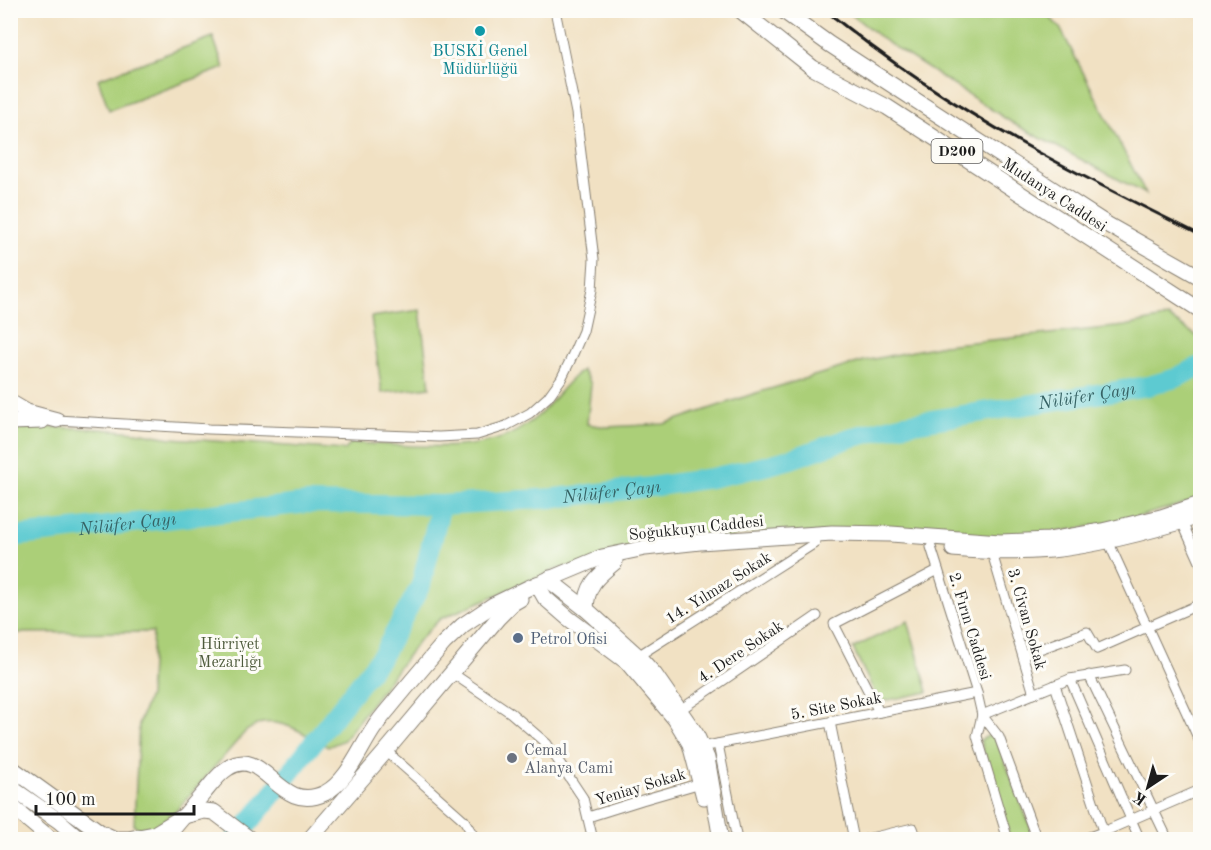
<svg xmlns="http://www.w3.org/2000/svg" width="1211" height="850" font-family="'Old Standard TT',serif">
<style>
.green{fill:#abcf78;stroke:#64764a;stroke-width:1.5}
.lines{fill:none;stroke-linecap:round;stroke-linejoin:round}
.river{stroke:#5dcad1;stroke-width:20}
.minor-casing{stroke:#867e70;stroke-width:11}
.primary-casing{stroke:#867e70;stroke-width:17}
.trunk-casing{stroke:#867e70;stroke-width:17}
.minor{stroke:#fff;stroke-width:9}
.primary{stroke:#fff;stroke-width:15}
.trunk{stroke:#fff;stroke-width:15}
.rail{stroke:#1c1c1c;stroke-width:3}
.culture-dot{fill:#0f9aa8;stroke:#fdfcf7;stroke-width:2}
.service-dot{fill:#5c6f8a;stroke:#fdfcf7;stroke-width:2}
.worship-dot{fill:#6b7280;stroke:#fdfcf7;stroke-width:2}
.labels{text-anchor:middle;stroke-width:6;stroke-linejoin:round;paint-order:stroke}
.shield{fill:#fdfcf7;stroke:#605f5e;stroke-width:1.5}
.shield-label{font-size:15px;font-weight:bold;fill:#1c1c1c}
.culture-label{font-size:16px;fill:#0d838f;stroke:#fdfcf7}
.street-label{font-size:16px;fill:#1c1c1c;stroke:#fdfcf7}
.service-label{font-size:16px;fill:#4e5e75;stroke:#fdfcf7;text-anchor:start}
.park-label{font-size:16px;fill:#4e5b3c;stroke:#fdfcf7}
.worship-label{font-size:16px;fill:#5b616d;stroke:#fdfcf7;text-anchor:start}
.water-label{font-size:18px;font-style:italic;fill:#366264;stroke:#fdfcf7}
</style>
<rect width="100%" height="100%" fill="#fdfcf7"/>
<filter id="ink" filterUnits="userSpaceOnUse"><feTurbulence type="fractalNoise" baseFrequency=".0167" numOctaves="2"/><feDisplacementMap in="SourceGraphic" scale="12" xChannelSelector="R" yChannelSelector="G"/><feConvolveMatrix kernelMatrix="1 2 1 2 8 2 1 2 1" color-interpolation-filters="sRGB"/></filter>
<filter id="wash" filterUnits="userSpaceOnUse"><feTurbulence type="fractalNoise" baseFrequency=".008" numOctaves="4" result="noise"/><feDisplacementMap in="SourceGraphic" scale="24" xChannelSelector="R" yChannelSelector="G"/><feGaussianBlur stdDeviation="1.35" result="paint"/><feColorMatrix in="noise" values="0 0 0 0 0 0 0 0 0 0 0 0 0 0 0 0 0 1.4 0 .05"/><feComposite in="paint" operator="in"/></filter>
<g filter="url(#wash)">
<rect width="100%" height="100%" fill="#f1e1c3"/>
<g class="green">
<path d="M847,11H1044L1060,28L1146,194L1014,124L885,41Z"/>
<path d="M213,37L224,68L109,110L98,79Z"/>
<path d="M420,310L430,387L382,393L371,317Z"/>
<path d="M1168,317L1200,338V499L1127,520L1016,539L757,532L557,569L440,619L420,639L344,740L328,747C308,736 285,719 262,723C256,724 250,729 245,732L177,810L163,821L152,828L141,829L134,825L139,723L149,696L153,632L11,633L10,428L51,427L100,429L137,432L171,438L345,450L351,443C400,444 481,457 523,427C530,422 538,417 544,410C557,396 567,381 582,370L591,384L587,424L607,427L664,424L753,394L864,361L943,345L1125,326Z"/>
<path d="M908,621L928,692L879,702L853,648Z"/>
<path d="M994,733L1035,839H1010L980,740Z"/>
</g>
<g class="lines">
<g class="river">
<path id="s1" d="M10,537L308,503L441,505L555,498L651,487L711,478L761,467L791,459L850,438L900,425L1148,386L1176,378L1200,366"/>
<path d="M235,840L272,795L383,654L421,585L441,505"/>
</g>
</g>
</g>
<g filter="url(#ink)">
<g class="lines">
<g class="minor-casing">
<g id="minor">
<path d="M57,420L209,429L439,437L477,435L506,426L530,413L548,397L561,379L570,361L583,331L592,290L594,259L576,113L555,10"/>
<path d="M1182,522L1200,562"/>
<path d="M1108,541L1200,742"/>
<path d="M931,547L977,693L982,715L999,737L1037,840"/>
<path d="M992,553L1034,694"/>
<path d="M1023,655L1087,632L1097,649L1200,604"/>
<path d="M638,656L815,543"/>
<path d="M452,673L511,713L547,744L583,798L593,840"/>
<path d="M1089,675L1168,840"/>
<path d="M1070,679L1140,840"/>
<path d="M1055,685L1106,840"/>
<path d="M680,710L817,616"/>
<path d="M879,712L834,624L938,570"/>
<path d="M982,715L1070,679L1125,670"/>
<path d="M982,715L977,736L1008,840"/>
<path d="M830,722L854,840"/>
<path d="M718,744L737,840"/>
<path d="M702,747L977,693"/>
<path d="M386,751L464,820L476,840"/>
<path d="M588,817L642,800L701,783"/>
<path d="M862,840L913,828L917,840"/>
<path d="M1081,840L1103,832L1200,790"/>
</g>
</g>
<g class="primary-casing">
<g id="primary">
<path d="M10,402L27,412L57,420"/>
<path d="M10,422L42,421"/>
<path d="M953,549C985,552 1018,553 1051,550C1101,545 1152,531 1200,516"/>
<path d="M550,578L554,584L586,609L638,656L655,675L696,734L707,758L721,840"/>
<path d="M537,584L545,598L568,618L627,662L675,719L690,744L704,797"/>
<path d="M586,609C587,584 597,577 615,562"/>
<path d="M10,767L100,832L115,839H128L154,834L184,816L204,811L214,812L251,840"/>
<path d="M10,787L59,821L81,840"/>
<path d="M10,805L52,840"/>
<path d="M164,840C177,824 190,809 203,794C211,785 218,774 228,768C265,744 278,816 325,793C348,781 360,748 374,728C379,720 385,713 391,706C408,685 426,664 444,643L463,625L493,605L528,588L602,557L645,548L700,542L832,533L891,534L1000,542L1049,540L1102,531L1161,517L1200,504"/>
<path d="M309,840L386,751L498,618L513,603L520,599"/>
</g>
</g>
<g class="trunk-casing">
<g id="trunk">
<path d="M740,10L813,68L887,107L1200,310"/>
<path d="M782,10L829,44L1108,225L1200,277"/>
</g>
</g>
<use href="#minor" class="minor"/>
<use href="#primary" class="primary"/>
<use href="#trunk" class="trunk"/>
<path class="rail" d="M825,10C891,64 963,111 1038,152C1091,181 1146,208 1200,235"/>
</g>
</g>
<circle class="culture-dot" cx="480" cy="31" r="6"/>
<circle class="service-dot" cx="518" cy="638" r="6"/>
<circle class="worship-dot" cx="512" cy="758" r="6"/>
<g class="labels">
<rect class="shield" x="931.5" y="139" width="51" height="24" rx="4.5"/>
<g class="shield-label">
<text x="957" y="156">D200</text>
</g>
<g class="culture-label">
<text x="480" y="56">BUSKİ Genel<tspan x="480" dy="18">Müdürlüğü</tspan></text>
</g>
<g class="street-label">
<text transform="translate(1055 194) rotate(33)" y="6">Mudanya Caddesi</text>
<text transform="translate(696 527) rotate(-6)" y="6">Soğukkuyu Caddesi</text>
<text transform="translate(718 587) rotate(-32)" y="6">14. Yılmaz Sokak</text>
<text transform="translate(1028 619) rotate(74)" y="6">3. Civan Sokak</text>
<text transform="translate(971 626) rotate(73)" y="6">2. Fırın Caddesi</text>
<text transform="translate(740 651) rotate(-34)" y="6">4. Dere Sokak</text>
<text transform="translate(836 705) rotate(-11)" y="6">5. Site Sokak</text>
<text transform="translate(640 786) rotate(-17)" y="6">Yeniay Sokak</text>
</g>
<g class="service-label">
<text x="530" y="644">Petrol Ofisi</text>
</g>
<g class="park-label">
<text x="230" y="649">Hürriyet<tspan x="230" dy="18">Mezarlığı</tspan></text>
</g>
<g class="worship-label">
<text x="524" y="755">Cemal<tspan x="524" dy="18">Alanya Cami</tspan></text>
</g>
<g class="water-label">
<text dy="6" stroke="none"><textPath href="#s1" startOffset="1090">Nilüfer Çayı</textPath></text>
<text dy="6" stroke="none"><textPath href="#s1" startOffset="604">Nilüfer Çayı</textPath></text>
<text dy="6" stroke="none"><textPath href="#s1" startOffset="118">Nilüfer Çayı</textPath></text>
</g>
</g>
<rect width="1211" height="850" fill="none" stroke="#fdfcf7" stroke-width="36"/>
<g transform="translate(1148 787) rotate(216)" stroke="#fdfcf7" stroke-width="4.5" paint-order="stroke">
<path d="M0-4.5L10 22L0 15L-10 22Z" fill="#1c1c1c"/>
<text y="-9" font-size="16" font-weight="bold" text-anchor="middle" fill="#1c1c1c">K</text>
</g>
<path d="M36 805v9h158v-9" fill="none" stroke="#1c1c1c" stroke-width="3"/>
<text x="45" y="805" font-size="18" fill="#1c1c1c" stroke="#fdfcf7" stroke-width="4.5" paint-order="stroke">100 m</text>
</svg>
